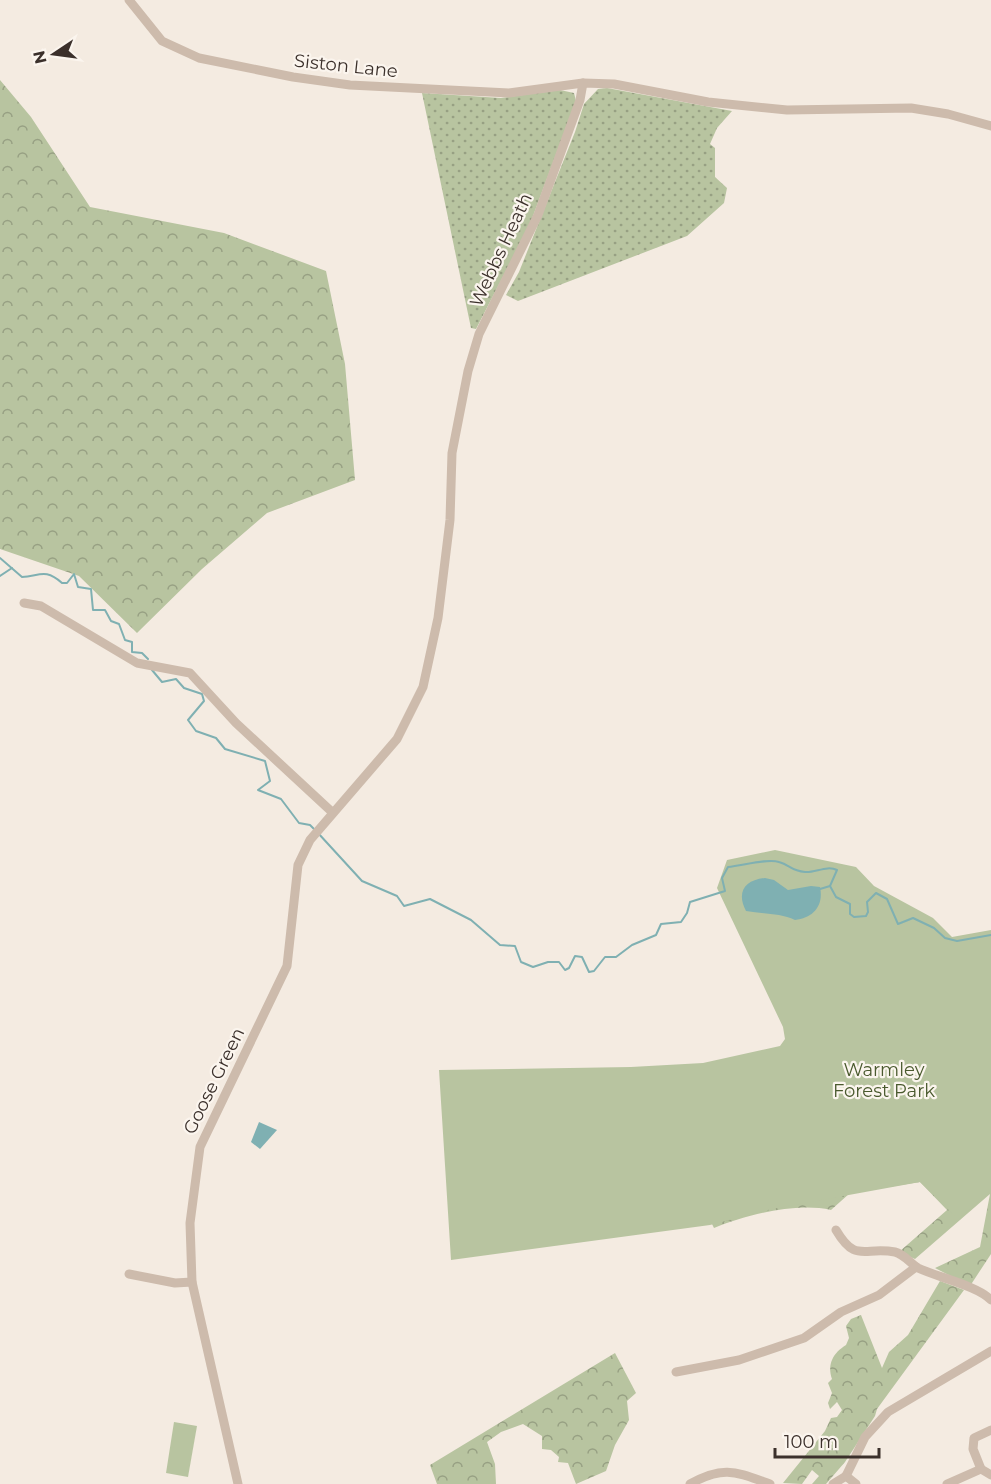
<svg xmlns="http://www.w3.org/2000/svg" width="991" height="1484" font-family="Montserrat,sans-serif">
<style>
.grass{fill:url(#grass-dots)}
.forest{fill:url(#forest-crowns)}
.park{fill:#b8c4a0}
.water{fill:#7fb0b2}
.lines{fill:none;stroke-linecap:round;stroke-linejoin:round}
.stream{stroke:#7fb0b2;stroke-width:2}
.minor{stroke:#cdbbac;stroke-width:9}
.labels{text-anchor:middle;stroke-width:4.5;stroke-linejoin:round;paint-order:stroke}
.street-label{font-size:18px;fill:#3b302b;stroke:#fbf5ee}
.park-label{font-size:18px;fill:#4a5a2e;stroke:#fbf5ee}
</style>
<defs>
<pattern id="grass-dots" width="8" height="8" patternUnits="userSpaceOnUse" patternTransform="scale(1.5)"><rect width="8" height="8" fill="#b8c4a0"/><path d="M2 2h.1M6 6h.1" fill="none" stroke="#97a083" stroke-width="1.8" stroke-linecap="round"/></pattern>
<pattern id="forest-crowns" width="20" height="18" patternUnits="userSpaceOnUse" patternTransform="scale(1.5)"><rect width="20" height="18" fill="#b8c4a0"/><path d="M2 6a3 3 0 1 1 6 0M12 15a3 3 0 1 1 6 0" fill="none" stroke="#97a083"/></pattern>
</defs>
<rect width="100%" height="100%" fill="#f4ebe1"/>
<g class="grass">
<path d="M607,88L732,111L717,128L710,144L715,148V177L727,188L724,203L687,236L518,301L506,295L519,272L575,132L584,104L598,89Z"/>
<path d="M560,90L574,93L576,101L530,224L476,329L471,328L422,93L501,98Z"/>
</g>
<g class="forest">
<path d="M0,80L31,117L90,207L224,233L326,271L345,364L355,480L267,513L202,569L137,633L79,576L0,549Z"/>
<path d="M991,1122V1254L970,1286L935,1268L980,1247L990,1194L915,1259L899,1252L947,1210L920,1182L850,1193L831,1210C795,1202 747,1215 714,1228L712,1224Z"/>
<path d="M940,1281L964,1290L877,1409L875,1416L845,1462L826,1484H812L819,1476L812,1470L802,1484L783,1483L825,1431L831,1418L837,1417L842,1410L837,1402L830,1409L828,1403L832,1393L828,1383L832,1379C827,1364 833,1353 846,1345L849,1338L846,1326L851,1319L861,1315L882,1368L889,1352L908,1335Z"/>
<path d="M615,1353L636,1393L627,1401L629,1420L615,1445L606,1471L576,1484L568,1463L558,1462L559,1457L551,1450L542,1449V1436L523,1424L501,1432L487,1442L495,1464L496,1484H437L430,1465Z"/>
</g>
<g class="park">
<path d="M775,850L856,867L874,886L933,918L952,937L991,930V1195L989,1193L958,1219L920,1182L772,1209L710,1225L451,1260L439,1070L631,1067L703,1063L780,1046L785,1039L783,1027L717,888L727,860Z"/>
<path d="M174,1422L197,1426L188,1477L166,1473Z"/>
</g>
<g class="water">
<path d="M765,878L774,880L788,890L811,886L820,887C824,906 813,918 795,920C780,913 763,914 746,911C736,892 745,880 765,878Z"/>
<path d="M259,1122L277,1130L260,1149L251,1142Z"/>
</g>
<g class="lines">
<g class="stream">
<path d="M0,558L22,577C40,576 45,568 62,583H67L74,574L78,587L91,589L93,610H105L111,621L119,624L125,640L132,642V652L142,653L148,659"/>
<path d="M0,576L12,568"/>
<path d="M152,670L162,682L176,679L184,688L202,694L204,701L188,720L196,731L216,738L225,749L265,761L270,781L258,790L281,799L299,823L310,825L314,829"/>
<path d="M318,833L362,881L397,896L404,906L430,899L471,920L500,945L515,946L521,962L533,967L548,962H559L565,970L569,968L575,956L582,957L589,972L594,971L605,957H616L632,945L656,935L661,924L681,922L687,913L690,902L725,891L722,878L728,867C742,866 767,858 779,862C790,865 791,871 805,872C815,873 827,865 837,870L830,886"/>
<path d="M820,889L830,886L836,897L850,904V914L854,917L866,916L868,912L867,902L876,893L887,899L898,924L913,918L934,928L945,938L957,941L991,935"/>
</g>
<g class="minor">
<path d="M129,0L162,41L199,58L293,77L350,85L509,93L583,83L614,84L708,102L787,110L911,108L948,114L991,126"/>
<path d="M24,603L41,606L137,663L190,673L236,723L332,812"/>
<path d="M836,1230C856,1264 864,1246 895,1252C904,1254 911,1264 918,1268C937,1277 978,1286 991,1300"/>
<path d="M129,1274L175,1283L192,1282"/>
<path d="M676,1372L739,1360L804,1338L841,1312L879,1295L916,1267"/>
<path d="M981,1469L973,1449L974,1438L991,1430"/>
<path d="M846,1476L865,1437L888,1412L991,1351"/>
<path d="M846,1476L856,1484"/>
<path d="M238,1484L192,1282L190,1223L200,1147L287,966L298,865L310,840L397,739L423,687L438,618L450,520L452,453L468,371L479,334L538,215L580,100L583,83"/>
<path d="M690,1484C724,1465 736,1472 770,1484"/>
<path d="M833,1484L846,1476"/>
<path d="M947,1484L981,1469L991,1475"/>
</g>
</g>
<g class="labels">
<g class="street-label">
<text transform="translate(346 66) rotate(6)" y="6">Siston Lane</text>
<text transform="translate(501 250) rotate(-65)" y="6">Webbs Heath</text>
<text transform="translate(214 1081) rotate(-64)" y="6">Goose Green</text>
</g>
<g class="park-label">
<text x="884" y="1076">Warmley<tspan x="884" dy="21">Forest Park</tspan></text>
</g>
</g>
<g transform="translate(54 54) rotate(257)" stroke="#fbf5ee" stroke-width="4.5" paint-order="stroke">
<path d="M0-4.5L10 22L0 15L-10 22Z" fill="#3b302b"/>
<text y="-9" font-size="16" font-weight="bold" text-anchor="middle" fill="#3b302b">N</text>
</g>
<path d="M775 1448v9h104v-9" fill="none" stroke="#3b302b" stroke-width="3"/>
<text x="784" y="1448" font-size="18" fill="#3b302b" stroke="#fbf5ee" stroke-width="4.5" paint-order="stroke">100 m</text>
</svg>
